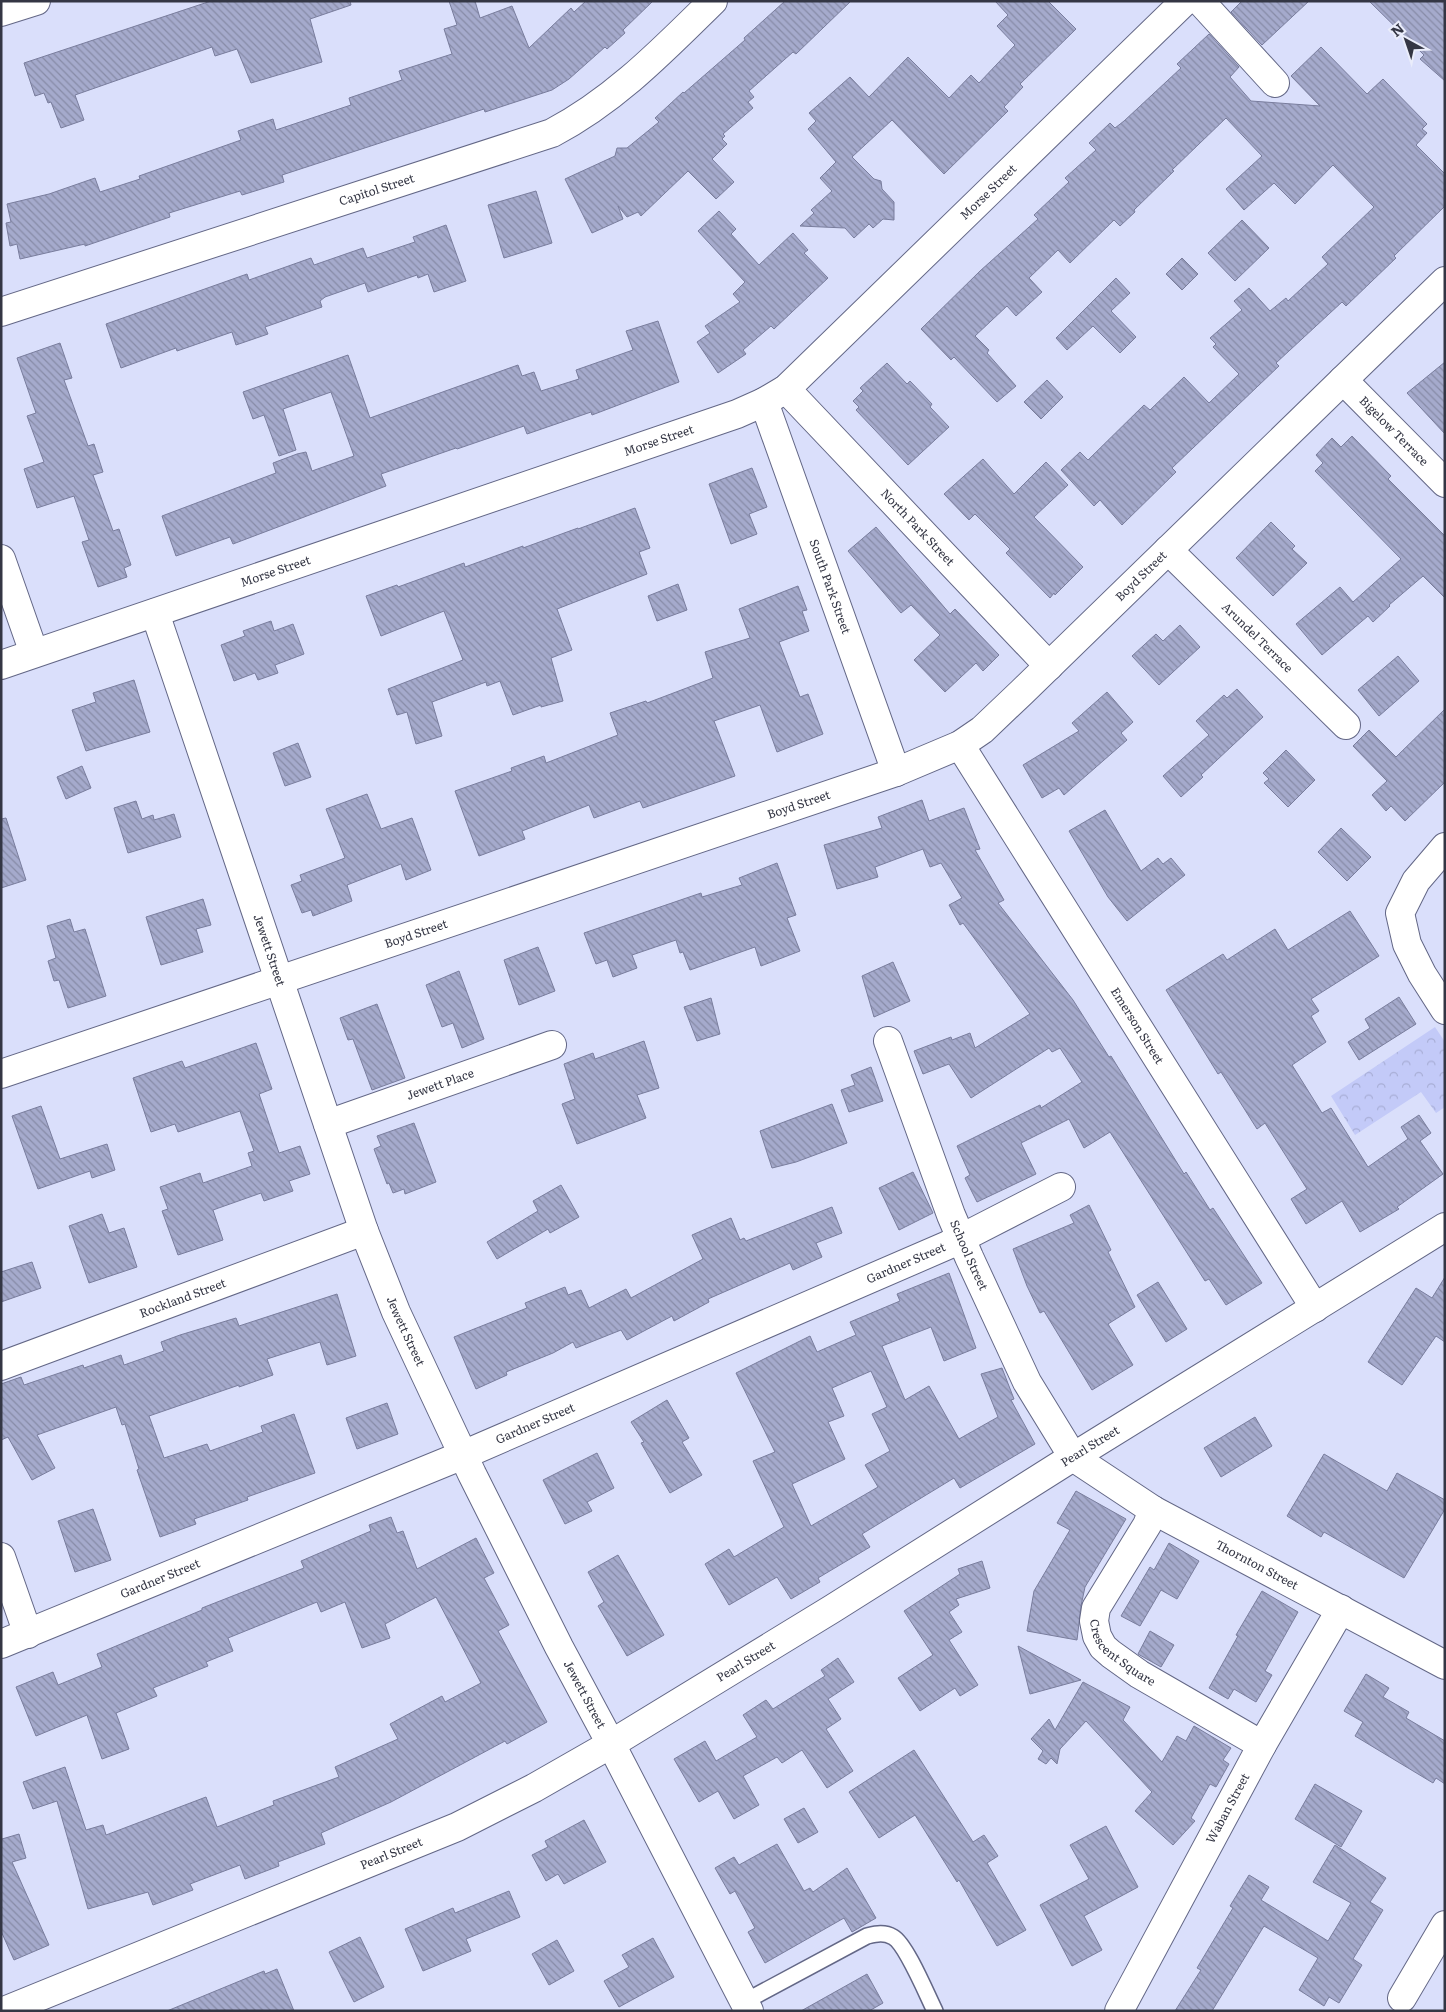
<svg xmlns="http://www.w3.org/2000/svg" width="1446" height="2012" font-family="Literata,serif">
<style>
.park{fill:url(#park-crowns)}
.building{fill:url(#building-back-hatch);stroke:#797d9d;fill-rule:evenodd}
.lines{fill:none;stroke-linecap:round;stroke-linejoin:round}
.lane-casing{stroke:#636786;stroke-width:18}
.street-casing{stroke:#636786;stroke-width:30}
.secondary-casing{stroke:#636786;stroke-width:30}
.lane{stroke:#fff;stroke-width:15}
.street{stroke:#fff;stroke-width:28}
.secondary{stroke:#fff;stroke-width:28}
.labels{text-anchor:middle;stroke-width:4.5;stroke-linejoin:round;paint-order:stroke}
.street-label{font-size:12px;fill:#343644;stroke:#eaedfb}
</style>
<defs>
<pattern id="park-crowns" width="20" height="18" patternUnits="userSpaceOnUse" patternTransform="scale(1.25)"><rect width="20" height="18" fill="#c3caf8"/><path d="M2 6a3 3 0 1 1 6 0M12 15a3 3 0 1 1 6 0" fill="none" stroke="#a8aed6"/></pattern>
<pattern id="building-back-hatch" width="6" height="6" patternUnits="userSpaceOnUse" patternTransform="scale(1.25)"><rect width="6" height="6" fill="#a5aacc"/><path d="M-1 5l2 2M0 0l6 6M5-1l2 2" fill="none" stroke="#878ba7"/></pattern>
</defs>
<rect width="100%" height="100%" fill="#dadffb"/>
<path class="park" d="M1435,1027L1445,1042V1107L1436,1113L1421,1092L1355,1135L1331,1096Z"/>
<g class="building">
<path d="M211,1H350L351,5L310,19L322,62L251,83L237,49L215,56L212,47L75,95L84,120L61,128L51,102L48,103L44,93L35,96L24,63Z"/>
<path d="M449,1H475L480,18L512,6L529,48L571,8L574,12L586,1H653L623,30L625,33L607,49L605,47L569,79L552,90L485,112L484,109L282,175L284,182L242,195L240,191L169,213L170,217L85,246V244L20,259L17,244L10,246L6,223L11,222L7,204L49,194L95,178L100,192L140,179L139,176L241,140L238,131L273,119L276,130L351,105L349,98L402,80L399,71L452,54L444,29L457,25Z"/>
<path d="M785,1H851L796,54L793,52L749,91L754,97L748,102L753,108L723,134L725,136L722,139L727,144L712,159L734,182L716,199L688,171L641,216L638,212L627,217L618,206L623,219L592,233L565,179L615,156L617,148H627L659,122L655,118L683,92L684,93L745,40L744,38Z"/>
<path d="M995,1H1048L1076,29L1020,84L1023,87L1004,107L1008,111L944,174L892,120L852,157L874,179L881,181L882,189L894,202V220L883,219L873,228L869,224L854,238L845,228L800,226L814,213L811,210L832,191L820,178L836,162L808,129L816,121L809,113L850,77L869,97L908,57L949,98L971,75L979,83L1015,45L997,26L1008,15Z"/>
<path d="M1242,1H1309L1262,45L1231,12Z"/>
<path d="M1369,1H1445V81L1420,59L1424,55Z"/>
<path d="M1209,34L1239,67L1230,77L1251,101L1320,106L1291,76L1321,47L1367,94L1383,79L1427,124L1422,129L1427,133L1416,145L1445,174V206L1394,256L1396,258L1346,306L1342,302L1276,363L1279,366L1172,468L1176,472L1122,525L1100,500L1094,506L1061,470L1080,452L1088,460L1144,405L1150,410L1184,377L1209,403L1239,374L1213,347L1216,344L1210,338L1242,310L1234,301L1249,288L1270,311L1286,298L1288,301L1328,264L1322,257L1374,207L1333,165L1295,204L1274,183L1244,210L1226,189L1262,156L1226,118L1172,170L1174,171L1134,210L1135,212L1120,226L1114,220L1070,263L1058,250L1029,278L1042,292L1016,316L1007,306L975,336L989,350L987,353L1016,386L997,402L954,357L951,360L921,329L980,271L1038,219L1034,215L1069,182L1065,178L1096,150L1089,143L1110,123L1115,128L1124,121L1181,68L1177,64Z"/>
<path d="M536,191L552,243L504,258L488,205Z"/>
<path d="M719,211L736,229L731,234L759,265L793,233L808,250L804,253L828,278L774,329L771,326L743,350L746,354L718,373L697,342L710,333L705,326L740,302L733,294L745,282L698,231Z"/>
<path d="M1242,220L1269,248L1235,281L1208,253Z"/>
<path d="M446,225L466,281L434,292L428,274L418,278L417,275L368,292L365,283L325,297L320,301L322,307L265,327L268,334L236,345L232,332L177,351L176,348L121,368L106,324L247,274L249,280L311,258L314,265L363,248L367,258L415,242L413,237Z"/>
<path d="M1182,258L1198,274L1182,290L1166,274Z"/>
<path d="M1116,278L1130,293L1111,311L1136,337L1120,353L1093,326L1067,350L1056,338Z"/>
<path d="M658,321L679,382L592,415L591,412L527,434L524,426L457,449L456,448L381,474L386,486L233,544L230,537L176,556L162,516L276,473L273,463L297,454L306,452L312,471L354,456L331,392L283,409L296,450L279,456L264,415L253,419L243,392L348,355L370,418L518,365L522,376L534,372L541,391L579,379L576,370L633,350L626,331Z"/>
<path d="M60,343L72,378L64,380L88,446L94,444L103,472L93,475L113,531L119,529L131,565L124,568L127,577L98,587L82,542L89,540L74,496L37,508L24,469L44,462L27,416L36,413L17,358Z"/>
<path d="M1445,362V434L1407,393Z"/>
<path d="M887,363L907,384L910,381L932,404L930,407L949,427L908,465L856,410L859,407L853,401L863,391L860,388Z"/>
<path d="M1047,380L1063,397L1041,419L1024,402Z"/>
<path d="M1352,436L1391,476L1388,479L1445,536V598L1423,576L1389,605L1390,606L1373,622L1368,616L1322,655L1296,624L1340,587L1353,602L1401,559L1315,471L1323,463L1316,455L1332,438L1341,447Z"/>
<path d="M983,459L1014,494L1046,462L1068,485L1034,517L1083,567L1055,595L1054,593L1050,598L1006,553L1010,549L975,514L969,520L944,494Z"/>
<path d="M752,468L767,507L749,514L757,534L731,544L709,484Z"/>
<path d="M635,508L650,548L639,552L647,574L557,609L572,650L551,658L563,701L541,707V705L513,715L500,681L487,686L486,682L432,702L442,736L416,744L407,712L397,715L388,689L463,660L444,611L381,636L366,596L397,585L398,587L464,563L465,567L523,546V548L578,528V529Z"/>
<path d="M1271,522L1295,546L1292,549L1307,563L1273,596L1236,558Z"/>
<path d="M876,527L950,614L955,609L999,655L983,671L976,663L945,692L914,660L940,635L911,605L901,613L848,551Z"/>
<path d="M678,584L687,610L657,621L648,596Z"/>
<path d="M798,586L807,610L802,611L809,631L779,642L800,697L808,694L823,734L777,752L760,705L714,721L735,776L643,808L640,801L594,818L589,805L522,831L525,839L479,856L455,791L512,771L511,768L544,756L546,763L618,735L610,713L646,701L647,703L713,678L705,652L750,638L739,609Z"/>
<path d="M271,621L274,631L293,624L304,654L275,665L278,673L258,680L255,673L234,681L221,645L245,636L243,631Z"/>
<path d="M1180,625L1200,647L1159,685L1132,656L1156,634L1163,641Z"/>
<path d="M1398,656L1419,681L1379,716L1358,690Z"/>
<path d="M134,680L150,732L86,751L72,710L96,702L93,693Z"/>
<path d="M1237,689L1263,717L1201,775L1203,777L1181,797L1163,776L1209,735L1196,721L1224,695L1227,698Z"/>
<path d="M1107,692L1133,722L1121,733L1127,740L1064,795L1059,788L1042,798L1023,765L1079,731L1072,723Z"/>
<path d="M1445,709V782L1405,821L1391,806L1386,811L1372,795L1387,781L1353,746L1369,730L1396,757Z"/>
<path d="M298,743L311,777L285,786L273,753Z"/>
<path d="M1286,750L1315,780L1288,807L1264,783L1269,779L1263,773Z"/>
<path d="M82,766L91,788L66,799L57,777Z"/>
<path d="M367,794L381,829L412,818L431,870L406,880L401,864L347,885L352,901L313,916L311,910L302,913L291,885L302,881L300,875L345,858L326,809Z"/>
<path d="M922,800L929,821L964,808L980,849L975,850L1004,900L998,903L1073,1000L1109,1057L1111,1056L1184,1174L1186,1172L1210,1210L1213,1208L1262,1283L1226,1305L1209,1279L1205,1281L1110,1132L1084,1148L1069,1119L1021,1143L1036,1174L977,1202L965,1178L970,1175L957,1146L1040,1105L1041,1108L1082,1082L1060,1048L1052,1052L1049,1048L971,1098L949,1064L923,1074L914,1051L951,1037L952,1040L970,1033L975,1048L1030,1014L963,923L960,925L949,905L962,898L941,863L930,867L923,849L875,867L878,877L837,889L824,845L882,828L878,817Z"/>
<path d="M136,801L142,819L153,815L154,820L174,814L181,837L128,853L114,808Z"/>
<path d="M1105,810L1141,871L1158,858L1163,864L1171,858L1185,875L1127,921L1108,897L1069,831Z"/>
<path d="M6,818L26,880L1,888V819Z"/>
<path d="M1341,828L1371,857L1347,881L1318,852Z"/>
<path d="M777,863L796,915L787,918L800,951L761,966L755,947L690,970L683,952L680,953L676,940L632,955L637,968L613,977L607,960L596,964L584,933L701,893L702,897L742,885L739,878Z"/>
<path d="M203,899L211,925L196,929L203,952L161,965L146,917Z"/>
<path d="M1350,911L1379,956L1311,999L1319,1011L1311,1016L1326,1042L1292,1065L1322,1113L1331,1108L1368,1167L1408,1139L1401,1127L1419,1115L1431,1133L1420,1141L1443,1174L1397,1207L1399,1209L1360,1232L1342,1201L1306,1224L1291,1199L1307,1189L1265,1123L1257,1129L1221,1072L1218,1074L1166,990L1223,954L1227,960L1275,929L1288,950Z"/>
<path d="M70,919L74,932L85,929L106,996L68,1008L59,980L54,981L48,961L56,958L47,926Z"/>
<path d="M538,947L555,991L519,1005L504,960Z"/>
<path d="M893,962L910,1001L874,1017L862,976Z"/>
<path d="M459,971L484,1039L462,1048L453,1023L442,1027L426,985Z"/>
<path d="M1399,997L1416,1024L1359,1060L1348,1042L1370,1028L1365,1019Z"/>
<path d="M711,998L720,1034L697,1041L684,1007Z"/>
<path d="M377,1004L405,1078L372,1090L353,1039L348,1040L340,1018Z"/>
<path d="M644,1041L659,1088L637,1095L646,1118L577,1144L562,1104L575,1099L564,1064L593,1053L595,1059Z"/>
<path d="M256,1043L272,1089L259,1094L279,1153L300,1146L310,1174L289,1181L293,1191L264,1201L261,1193L213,1210L223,1240L178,1255L162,1211L168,1209L160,1187L200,1173L203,1183L252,1166L248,1153L254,1151L240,1111L178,1132L175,1124L151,1132L133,1078L182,1061L185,1068Z"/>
<path d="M871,1067L883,1101L849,1112L841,1090L855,1085L851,1075Z"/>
<path d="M832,1104L847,1143L796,1162L772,1168L760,1131Z"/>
<path d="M41,1106L60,1159L107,1144L115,1170L92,1178L90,1171L38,1189L12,1116Z"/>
<path d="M414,1123L436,1182L405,1194L404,1189L393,1193L389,1183L387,1184L374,1149L381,1146L377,1136Z"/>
<path d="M913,1172L933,1213L899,1230L879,1188Z"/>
<path d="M561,1185L579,1217L550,1233L548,1229L497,1259L487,1242L538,1211L533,1201Z"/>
<path d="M1089,1205L1111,1250L1108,1252L1135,1307L1108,1324L1133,1365L1092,1390L1044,1311L1040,1313L1027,1286L1013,1249L1074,1223L1070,1215Z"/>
<path d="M832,1207L842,1233L816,1243L822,1257L793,1270L790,1263L708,1299L709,1302L674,1321L672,1316L627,1340L621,1330L576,1348L573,1342L553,1353L506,1372L507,1375L476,1389L454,1337L527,1308L525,1303L565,1287L568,1295L581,1290L589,1308L626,1289L631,1298L703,1259L692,1235L731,1218L740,1240L744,1238L746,1241Z"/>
<path d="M102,1214L109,1233L124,1228L137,1267L89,1283L69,1226Z"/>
<path d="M32,1262L41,1288L1,1302V1272Z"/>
<path d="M949,1273L976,1348L944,1361L931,1327L882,1346L905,1400L929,1386L959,1439L998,1417L981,1374L1002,1368L1014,1399L1011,1400L1035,1444L960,1488L954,1478L862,1534L870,1547L818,1578L820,1582L791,1599L777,1577L729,1605L705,1564L729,1549L734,1557L784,1527L753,1461L775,1452L736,1373L810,1336L817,1352L856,1335L850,1322L900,1301L897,1294ZM871,1371L887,1407L872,1414L890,1451L865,1465L878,1487L811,1526L792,1484L845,1459L828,1422L844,1416L832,1388Z"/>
<path d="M1445,1277V1342L1436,1336L1402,1385L1368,1362L1416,1288L1432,1298Z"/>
<path d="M1158,1282L1187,1329L1166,1342L1137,1295Z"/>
<path d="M337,1294L356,1356L327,1365L320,1342L267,1359L273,1375L239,1387V1385L149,1416L164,1458L207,1444L210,1451L263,1432L261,1426L294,1414L315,1473L247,1497L248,1500L194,1519L196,1524L160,1537L137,1470L139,1469L125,1424L122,1425L116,1407L37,1435L55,1468L32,1480L8,1437L1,1440V1384L21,1377L24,1385L83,1365L84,1368L121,1355L124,1365L164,1351L161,1342L180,1335L236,1318L239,1326Z"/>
<path d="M667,1400L689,1438L682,1442L702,1475L670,1493L641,1443L644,1442L631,1422Z"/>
<path d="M387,1403L398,1434L357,1449L346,1418Z"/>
<path d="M1255,1417L1272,1446L1221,1477L1204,1448Z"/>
<path d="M597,1453L614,1488L587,1502L592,1511L565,1524L543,1480Z"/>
<path d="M1324,1454L1387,1491L1397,1473L1445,1500V1509L1404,1578L1324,1532L1321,1537L1287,1516Z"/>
<path d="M1076,1491L1126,1519L1085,1587L1081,1606L1077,1640L1027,1631L1034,1591L1070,1530L1057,1523Z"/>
<path d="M93,1509L111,1560L75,1572L58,1521Z"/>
<path d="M391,1517L397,1533L403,1531L417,1569L476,1538L494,1573L484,1578L509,1625L498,1631L547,1722L507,1744L505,1741L391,1802L321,1833L325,1844L278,1862L279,1866L245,1879L240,1865L190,1884L193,1890L153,1905L148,1892L88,1909L57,1801L33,1809L23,1782L65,1767L86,1830L103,1825L106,1835L206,1797L217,1827L274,1805L273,1801L339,1777L335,1767L398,1739L390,1724L442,1696L445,1702L481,1683L436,1597L385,1624L390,1638L362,1648L345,1602L321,1612L317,1602L228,1638L233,1651L206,1662L208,1666L153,1688L157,1696L116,1713L129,1749L102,1759L87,1715L36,1736L16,1687L53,1672L58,1685L102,1667L97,1654L202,1610V1608L304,1568L301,1561L371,1531L369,1525Z"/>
<path d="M1169,1543L1199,1561L1177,1599L1161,1590L1140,1626L1121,1616L1150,1567L1154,1570Z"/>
<path d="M618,1555L664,1635L627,1656L598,1606L604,1602L588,1572Z"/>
<path d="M982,1561L990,1588L956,1599L959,1605L949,1612L962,1632L949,1640L978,1685L960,1696L955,1688L920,1711L898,1678L933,1655L904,1611L960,1574L958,1569Z"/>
<path d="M1262,1591L1298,1612L1265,1671L1272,1675L1256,1702L1234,1689L1228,1699L1209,1688L1238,1636L1236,1635Z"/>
<path d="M1150,1631L1174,1645L1161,1667L1138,1654Z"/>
<path d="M1018,1646L1081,1680L1030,1694Z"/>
<path d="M838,1658L854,1682L828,1699L841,1719L826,1729L853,1771L827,1788L802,1750L782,1763L777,1757L743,1776L759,1805L734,1819L718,1791L699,1802L674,1759L705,1741L716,1761L757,1737L743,1715L766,1700L773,1709L825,1676L821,1670Z"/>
<path d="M1366,1674L1389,1688L1383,1697L1409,1712L1406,1718L1445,1741V1784L1436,1778L1433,1783L1355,1736L1363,1722L1344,1711Z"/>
<path d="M1083,1682L1130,1707L1123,1720L1162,1762L1177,1736L1186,1741L1194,1726L1231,1748L1223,1760L1229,1764L1216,1787L1210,1784L1191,1818L1195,1821L1173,1845L1135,1811L1152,1792L1086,1721L1060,1749L1057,1764L1051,1758L1046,1764L1038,1759L1043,1751L1031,1739L1049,1719L1055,1730Z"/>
<path d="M914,1750L973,1842L984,1835L998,1856L987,1863L1026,1930L997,1946L959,1880L957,1882L915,1815L879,1838L849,1792Z"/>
<path d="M1315,1784L1362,1811L1341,1847L1295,1819Z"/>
<path d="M804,1808L818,1832L798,1843L784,1819Z"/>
<path d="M584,1820L606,1862L564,1884L558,1874L546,1881L532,1855L548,1847L545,1841Z"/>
<path d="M1106,1826L1138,1887L1084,1916L1102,1950L1072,1966L1040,1905L1089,1879L1070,1845Z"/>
<path d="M19,1834L26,1858L12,1862L49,1945L14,1960L1,1931V1836L2,1839Z"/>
<path d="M777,1844L804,1891L810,1888L813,1892L847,1868L876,1918L852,1932L844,1918L765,1963L748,1932L755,1928L735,1891L730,1894L715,1868L734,1857L739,1865Z"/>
<path d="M1335,1845L1386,1878L1370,1902L1383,1910L1353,1959L1362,1965L1339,2003L1329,1997L1324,2006L1299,1990L1318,1958L1264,1926L1212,2011H1175L1201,1970L1197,1968L1233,1908L1230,1906L1249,1875L1269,1887L1261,1900L1328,1941L1351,1903L1313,1882Z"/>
<path d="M509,1891L520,1917L466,1939L471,1951L423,1971L405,1929L453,1908L455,1913Z"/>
<path d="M360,1937L384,1987L354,2002L329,1952Z"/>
<path d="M653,1938L674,1977L619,2007L604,1981L629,1967L622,1955Z"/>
<path d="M557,1940L574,1971L549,1985L532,1954Z"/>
<path d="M277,1969L294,2011H167L264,1971L265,1974Z"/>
<path d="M867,1974L883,2003L869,2011H801Z"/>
</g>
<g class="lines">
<g class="lane-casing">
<path id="lane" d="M744,2002L867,1936C876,1934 884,1932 893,1937C906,1944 927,1995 935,2011"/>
</g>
<g class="street-casing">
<g id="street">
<path d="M1200,1L1275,83"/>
<path d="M1,12L36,1"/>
<path id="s1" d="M1,312L552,133C615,100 663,50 713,1"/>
<path id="s2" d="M1343,380L1445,483"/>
<path id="s3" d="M786,389L1049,666"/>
<path id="s4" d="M764,402L896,772"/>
<path id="s5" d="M1168,550L1346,725"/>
<path d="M1,559L34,653"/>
<path id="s6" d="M155,613L364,1231L396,1312L472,1474L559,1647L611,1744L749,2011"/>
<path id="s7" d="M1,665L737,414L764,402L786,389L1185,1"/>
<path id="s8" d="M960,745L1315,1308"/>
<path d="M1445,847L1416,881L1400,913L1407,944L1422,974L1445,1010"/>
<path id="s9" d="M888,1041L951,1215L969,1257L1027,1382L1073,1457L1153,1510L1445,1665"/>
<path id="s10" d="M1,1074L896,772L960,745L982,730L1022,692L1445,281"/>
<path id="s11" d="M328,1124L552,1045"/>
<path id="s12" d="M1,1366L364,1231"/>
<path id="s13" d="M1153,1510L1147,1525L1096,1608L1094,1621L1097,1636L1103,1647L1111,1654L1139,1674L1262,1745"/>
<path d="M1,1557L28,1634"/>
<path id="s14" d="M1,1644L463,1455L948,1245L1061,1187"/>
<path d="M1402,1998L1445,1925"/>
<path id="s15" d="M1119,2011L1262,1745L1341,1609"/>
</g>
</g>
<g class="secondary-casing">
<g id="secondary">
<path id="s16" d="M4,2011L457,1827L534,1788L611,1744L832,1609L1073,1457L1445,1227"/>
</g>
</g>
<use href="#lane" class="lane"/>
<use href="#street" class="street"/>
<use href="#secondary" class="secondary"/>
</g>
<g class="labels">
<g class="street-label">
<text dy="4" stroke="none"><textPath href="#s1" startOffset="395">Capitol Street</textPath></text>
<text dy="4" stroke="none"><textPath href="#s7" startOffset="1115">Morse Street</textPath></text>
<text dy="4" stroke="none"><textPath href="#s2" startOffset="72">Bigelow Terrace</textPath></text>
<text dy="4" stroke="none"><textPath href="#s7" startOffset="695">Morse Street</textPath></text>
<text dy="4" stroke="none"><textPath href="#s3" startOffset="191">North Park Street</textPath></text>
<text dy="4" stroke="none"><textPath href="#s7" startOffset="290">Morse Street</textPath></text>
<text dy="4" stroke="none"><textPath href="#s10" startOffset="1262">Boyd Street</textPath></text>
<text dy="4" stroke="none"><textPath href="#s4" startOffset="196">South Park Street</textPath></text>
<text dy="4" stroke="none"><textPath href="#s5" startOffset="125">Arundel Terrace</textPath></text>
<text dy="4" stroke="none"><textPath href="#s10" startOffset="842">Boyd Street</textPath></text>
<text dy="4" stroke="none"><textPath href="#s10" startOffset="438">Boyd Street</textPath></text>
<text dy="4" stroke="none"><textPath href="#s6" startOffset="356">Jewett Street</textPath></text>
<text dy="4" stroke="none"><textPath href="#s8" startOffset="332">Emerson Street</textPath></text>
<text dy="4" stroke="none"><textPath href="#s11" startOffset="119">Jewett Place</textPath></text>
<text dy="4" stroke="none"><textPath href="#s9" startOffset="229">School Street</textPath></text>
<text dy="4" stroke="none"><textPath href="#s14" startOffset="982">Gardner Street</textPath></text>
<text dy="4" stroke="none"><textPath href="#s12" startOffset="194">Rockland Street</textPath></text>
<text dy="4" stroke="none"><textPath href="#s6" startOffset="761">Jewett Street</textPath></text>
<text dy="4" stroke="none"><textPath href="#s14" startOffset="578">Gardner Street</textPath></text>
<text dy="4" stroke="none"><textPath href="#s16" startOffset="1228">Pearl Street</textPath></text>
<text dy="4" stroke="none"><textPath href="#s9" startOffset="670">Thornton Street</textPath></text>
<text dy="4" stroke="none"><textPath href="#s14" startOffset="172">Gardner Street</textPath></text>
<text dy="4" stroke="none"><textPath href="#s13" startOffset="171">Crescent Square</textPath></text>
<text dy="4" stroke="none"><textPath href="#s16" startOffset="822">Pearl Street</textPath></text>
<text dy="4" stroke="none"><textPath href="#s6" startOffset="1166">Jewett Street</textPath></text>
<text dy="4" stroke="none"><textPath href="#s15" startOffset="230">Waban Street</textPath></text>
<text dy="4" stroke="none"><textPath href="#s16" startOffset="418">Pearl Street</textPath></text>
</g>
</g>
<rect width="1446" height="2012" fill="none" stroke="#343644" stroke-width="5"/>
<g transform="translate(1406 40) rotate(320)" stroke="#eaedfb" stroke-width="4" paint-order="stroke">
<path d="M0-4L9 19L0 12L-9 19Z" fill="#343644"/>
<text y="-8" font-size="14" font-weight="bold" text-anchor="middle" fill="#343644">N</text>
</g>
</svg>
